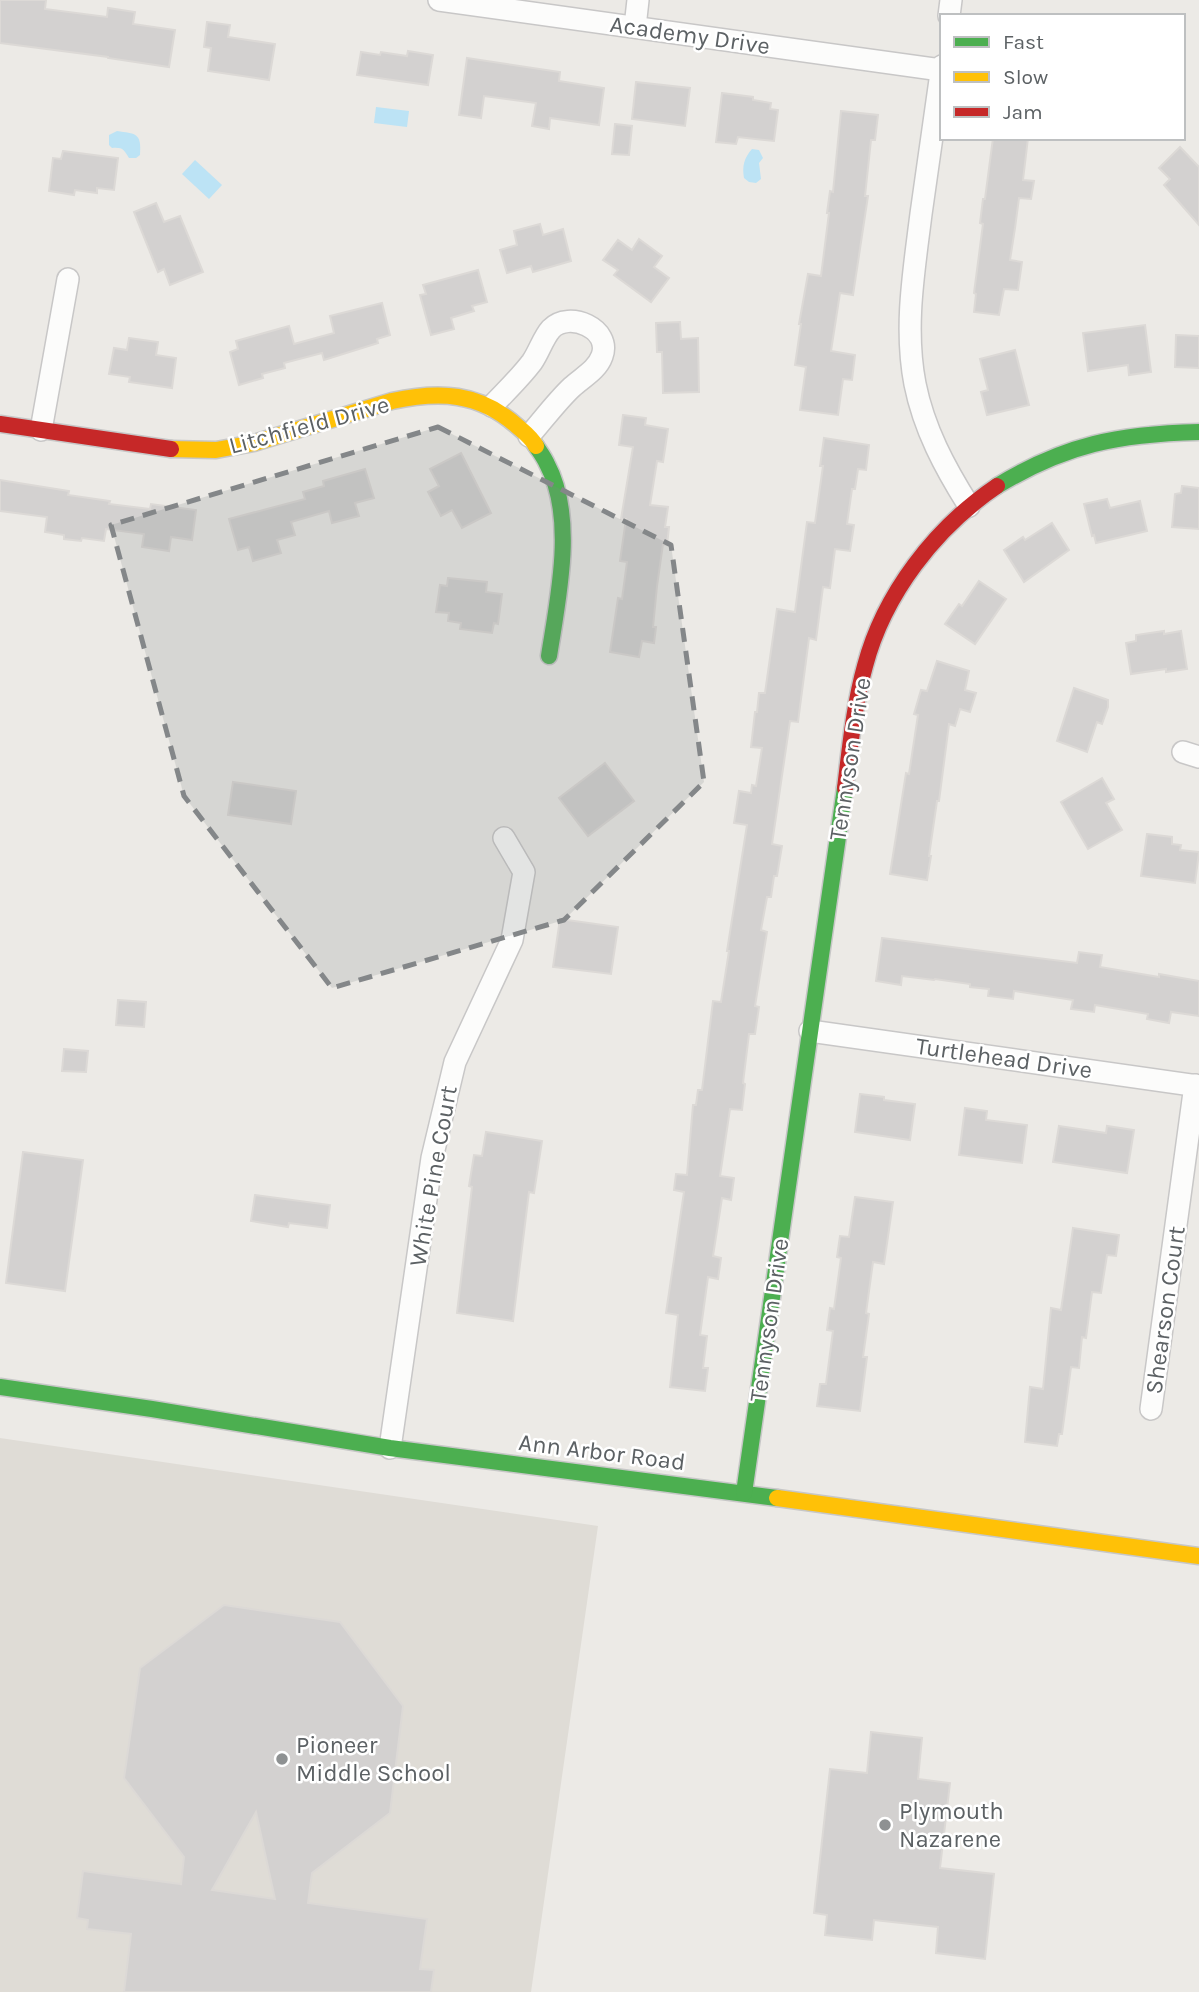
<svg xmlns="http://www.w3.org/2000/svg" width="1199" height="1992" font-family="Karla,sans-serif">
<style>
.education{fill:#dfdcd6}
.water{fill:#bce3f5}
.building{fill:#d3d1d0;stroke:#dcd9d6;stroke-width:2;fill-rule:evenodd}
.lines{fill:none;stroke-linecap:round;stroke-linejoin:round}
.street-casing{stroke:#c8c7c7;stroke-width:24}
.fast-casing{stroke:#c7c7c7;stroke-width:19}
.slow-casing{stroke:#c7c7c7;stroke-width:19}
.jam-casing{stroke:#c7c7c7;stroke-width:19}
.street{stroke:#fcfcfb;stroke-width:21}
.fast{stroke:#4caf50;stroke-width:16}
.slow{stroke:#ffc107;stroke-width:16}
.jam{stroke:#c62828;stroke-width:16}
.marked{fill:#848789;fill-opacity:0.2;stroke:#848789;stroke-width:5;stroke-dasharray:14 9;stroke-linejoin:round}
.poi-dot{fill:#8e9192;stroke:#fff;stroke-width:2.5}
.labels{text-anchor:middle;stroke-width:5;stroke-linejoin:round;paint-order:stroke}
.street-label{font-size:24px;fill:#5c6164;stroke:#fff}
.poi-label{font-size:24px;fill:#5c6164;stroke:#fff;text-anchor:start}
</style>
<rect width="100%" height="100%" fill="#eceae6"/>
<path class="education" d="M0,1438L598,1526L531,1992H0Z"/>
<g class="water">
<path d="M376,107L409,111L407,127L374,123Z"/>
<path d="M117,131C135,134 142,132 140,155L136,158H129C124,150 123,147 112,148L109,145V135Z"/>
<path d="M752,149L759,150L763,158L759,163L761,179L756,183L749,182L744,178C742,166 744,158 752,149Z"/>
<path d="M195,160L222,185L209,199L182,174Z"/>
</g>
<g class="building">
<path d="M0,0H46L45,9L107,17L108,8L135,12L133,24L175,30L169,67L108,58V57L0,43Z"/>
<path d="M207,22L230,25L228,37L275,44L269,80L208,71L211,48L204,47Z"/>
<path d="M408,51L433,55L428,85L357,75L361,52L380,55L381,52L407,56Z"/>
<path d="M467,58L560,72L559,81L604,88L599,125L550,118L549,129L532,126L536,103L484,96L481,118L459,115Z"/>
<path d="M636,82L690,88L685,126L632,119Z"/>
<path d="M722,93L753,97V100L771,103L770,109L778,110L774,141L738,137L736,144L716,142Z"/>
<path d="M841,111L878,115L875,140H871L865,196H868L853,295L840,293L831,351L855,355L852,380L843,379L838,415L800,410L806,367L795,365L801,324H799L808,274L821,276L829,213H827L830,191L833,192Z"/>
<path d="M615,124L632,126L629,155L612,154Z"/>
<path d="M993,138H1028L1023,180L1034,181L1031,199L1019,198L1015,228L1010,260L1022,262L1018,290L1004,289L999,315L974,312L976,294L974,293L983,224L980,223L983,199H985Z"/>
<path d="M1180,147L1199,167V225L1164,185L1170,179L1159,168Z"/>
<path d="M63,151L118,158L114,190L97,188V193L75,190L74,195L49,191L53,158L61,159Z"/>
<path d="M156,203L164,222L180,216L203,272L170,285L164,269L158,272L134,212Z"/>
<path d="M540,224L543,235L563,229L571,261L533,272L531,266L507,273L500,250L517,245L514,231Z"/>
<path d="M639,239L662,256L654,267L669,278L651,302L614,275L618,270L603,260L618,240L632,250Z"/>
<path d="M478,270L487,302L472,306L474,311L451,318L454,329L431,335L420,295L426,294L423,285Z"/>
<path d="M382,303L390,335L377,339L378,343L324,360L322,353L284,363L285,368L262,374L263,378L239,385L230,352L238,349L236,341L289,326L294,344L334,333L330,316Z"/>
<path d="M680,322L681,339L698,338L699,392L663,393L662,352H657L656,323Z"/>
<path d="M1145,325L1151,372L1129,375L1128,365L1088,371L1083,333Z"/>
<path d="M1176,335L1199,336V368L1175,367Z"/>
<path d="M129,338L158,342L156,355L176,358L172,388L129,382L130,377L109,374L114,348L127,350Z"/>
<path d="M1015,350L1029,405L987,415L981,392L988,390L980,359Z"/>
<path d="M623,415L646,418L645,425L668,429L663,462L657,461L650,505L668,507L665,527H669L667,545L663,544L657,586L653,627H656L654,643L642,641L639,657L610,652L618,598L622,599L627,562L620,561L626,519H621L633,447L619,445Z"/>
<path d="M824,438L869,445L866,470L858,469L855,489H852L847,524L854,525L850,551L835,549L830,588L823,587L816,640L809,638L798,722L790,721L772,844L782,846L777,876H774L771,897H767L761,930L767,932L755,1006L759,1007L755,1034H749L743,1083L745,1084L742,1110L730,1109L720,1176L734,1178L731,1200L722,1198L713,1256L721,1258L718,1279L708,1277L700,1335L707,1336L703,1368H708L705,1391L670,1387L678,1315L666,1313L684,1192L674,1190L676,1174L687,1175L693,1105H696L698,1090H702L713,1001L721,1002L729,951H727L747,825L734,823L739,791L751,793L752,785L756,786L762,748L751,747L755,712H757L759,693H765L777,609L795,612L807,522L815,523L823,466H820Z"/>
<path d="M461,453L491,513L462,528L452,510L441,516L428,492L439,486L430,469Z"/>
<path d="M365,469L374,498L355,503L359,516L332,523L329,511L291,522L295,535L277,540L281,553L253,561L249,547L238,550L229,519L305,499L303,492L324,486L323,481Z"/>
<path d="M0,480L69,491L68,495L110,501L109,504L150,509L151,504L196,510L192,540L171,537L169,551L142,547L144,534L106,529L104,541L82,538L81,541L64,539V535L45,532L47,517L0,511Z"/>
<path d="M1182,486L1199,488V529L1172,527L1175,494L1181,493Z"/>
<path d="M1107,499L1110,508L1140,501L1147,531L1096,543L1094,535L1092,536L1084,504Z"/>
<path d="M1052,523L1069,550L1024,582L1004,550L1023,537L1025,540Z"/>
<path d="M448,578L487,582L486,592L502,594L498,624L494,623L492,633L460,629L461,623L448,621L449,613L436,612L440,585L447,586Z"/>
<path d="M979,581L1006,599L975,644L945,624L959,604L962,606Z"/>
<path d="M1164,631V634L1181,631L1187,669L1166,672V669L1131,674L1126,643L1136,641V635Z"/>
<path d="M937,661L969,671L965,690L976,693L970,712L960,709L955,726L949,724L939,801H937L929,856H931L927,880L890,874L906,773L909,774L918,715L914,714L921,690L927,691Z"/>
<path d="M1074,688L1108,700V707L1102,724L1097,722L1087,752L1057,741Z"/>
<path d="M605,763L634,801L588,836L559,798Z"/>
<path d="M1102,778L1114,799L1106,803L1122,830L1088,849L1061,802Z"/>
<path d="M233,782L296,791L291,824L228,815Z"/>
<path d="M1147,834L1172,837V844L1181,845L1180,850L1199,852L1195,883L1141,876Z"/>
<path d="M560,919L618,927L611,974L553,967Z"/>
<path d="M882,938L1077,963L1079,952L1102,955L1100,967L1159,977V974L1199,981V1016L1171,1012L1169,1023L1147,1019L1148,1014L1095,1005L1094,1012L1071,1009L1073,1000L1014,991L1013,999L988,996L989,989L970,987V984L935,979L934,980L902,976L901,985L876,981Z"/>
<path d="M118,1000L146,1002L144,1027L116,1025Z"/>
<path d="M64,1049L88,1051L86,1072L62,1071Z"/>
<path d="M860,1094L884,1097V1100L915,1104L910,1140L855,1132Z"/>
<path d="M965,1108L987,1111L986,1120L1027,1125L1022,1163L959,1155Z"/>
<path d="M1059,1126L1106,1133L1107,1126L1134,1130L1127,1173L1053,1162Z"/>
<path d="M486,1132L542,1141L534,1193L529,1192L513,1321L457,1313L472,1187L469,1186L474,1155L482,1156Z"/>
<path d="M23,1152L83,1160L65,1291L6,1283Z"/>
<path d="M255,1195L330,1205L327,1228L289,1223L288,1227L251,1221Z"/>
<path d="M855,1197L893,1202L884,1264L873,1262L866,1313L869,1314L863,1357H867L860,1411L817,1406L820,1384H826L833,1331L827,1330L830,1308L834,1309L841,1258L837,1257L840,1236L849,1237Z"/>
<path d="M1073,1228L1119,1235L1116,1256L1107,1255L1101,1293L1092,1292L1086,1338L1082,1337L1079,1368L1071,1367L1062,1434H1059L1057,1446L1025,1442L1030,1387L1043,1389L1051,1308L1061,1310Z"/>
<path d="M224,1605L340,1622L403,1706L390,1813L312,1873L308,1903L427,1919L420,1969L434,1970L431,1992H124L131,1934L87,1929L88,1920L77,1918L83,1871L181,1884L184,1857L124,1778L140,1668ZM256,1812L275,1899L212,1890Z"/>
<path d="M871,1732L922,1738L918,1779L950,1783L940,1868L994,1874L985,1959L936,1953L938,1927L874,1920L872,1940L825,1935L827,1915L814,1913L830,1769L867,1773Z"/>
</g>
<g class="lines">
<g class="street-casing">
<g id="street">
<path d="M439,0L941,70"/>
<path d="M949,16L951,0"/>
<path d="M635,27L638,0"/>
<path d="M942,66C935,115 928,165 921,214C914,271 904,327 915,384C924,429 945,468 969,506"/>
<path d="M492,406C505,392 520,378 532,362C539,352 543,338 551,329C569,310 612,329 602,356C597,370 583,377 572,387C557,401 543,420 529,436"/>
<path d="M41,430L68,279"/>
<path d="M1183,752L1199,757"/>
<path d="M810,1031L1199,1086"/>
<path d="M1151,1409L1195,1085"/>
<path d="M390,1448L432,1158L455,1062L512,940L524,872L504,838"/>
</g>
</g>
<g class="fast-casing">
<g id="fast">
<path d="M536,446C540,452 544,457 547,464C576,518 558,598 549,656"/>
<path d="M997,486C1066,444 1119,434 1199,432"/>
<path d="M0,1387L152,1409L390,1448L777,1498"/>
<path d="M744,1493L845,788"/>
</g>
</g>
<g class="slow-casing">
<g id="slow">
<path d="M171,449L216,450L254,443L392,401C439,391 479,392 517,426C524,432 531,437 536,446"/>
<path d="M777,1498L1199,1556"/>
</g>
</g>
<g class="jam-casing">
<g id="jam">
<path d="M0,424L171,449"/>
<path d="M845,788C850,748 854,705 865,666C884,594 935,528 997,486"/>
</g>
</g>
<use href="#street" class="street"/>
<use href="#fast" class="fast"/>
<use href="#slow" class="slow"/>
<use href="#jam" class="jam"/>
</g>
<path class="marked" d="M438,427L671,545L704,782L564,920L332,988L184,796L111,525Z"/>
<g class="poi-dot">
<circle cx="282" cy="1759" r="7"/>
<circle cx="885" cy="1825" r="7"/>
</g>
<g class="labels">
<g class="street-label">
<text transform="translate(690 35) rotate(8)" y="8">Academy Drive</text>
<text transform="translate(309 425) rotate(-15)" y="8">Litchfield Drive</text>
<text transform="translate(850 759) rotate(-81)" y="8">Tennyson Drive</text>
<text transform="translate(1004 1058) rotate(8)" y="8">Turtlehead Drive</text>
<text transform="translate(433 1176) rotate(-80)" y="8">White Pine Court</text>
<text transform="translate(1165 1310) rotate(-82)" y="8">Shearson Court</text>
<text transform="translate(769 1320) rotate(-82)" y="8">Tennyson Drive</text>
<text transform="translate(602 1452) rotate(7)" y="8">Ann Arbor Road</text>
</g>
<g class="poi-label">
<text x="296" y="1753">Pioneer<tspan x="296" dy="28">Middle School</tspan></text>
<text x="899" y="1819">Plymouth<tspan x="899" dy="28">Nazarene</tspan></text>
</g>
</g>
<rect x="940" y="14" width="245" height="126" fill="#ffffff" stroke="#bec0c1" stroke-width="2"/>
<rect x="954" y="37" width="35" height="10" fill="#4caf50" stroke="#bec0c1" stroke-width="2"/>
<text x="1003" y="49" font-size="21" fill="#5c6164">Fast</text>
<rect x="954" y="72" width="35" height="10" fill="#ffc107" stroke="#bec0c1" stroke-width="2"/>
<text x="1003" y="84" font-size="21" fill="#5c6164">Slow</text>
<rect x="954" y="107" width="35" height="10" fill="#c62828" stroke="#bec0c1" stroke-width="2"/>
<text x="1003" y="119" font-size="21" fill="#5c6164">Jam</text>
</svg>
